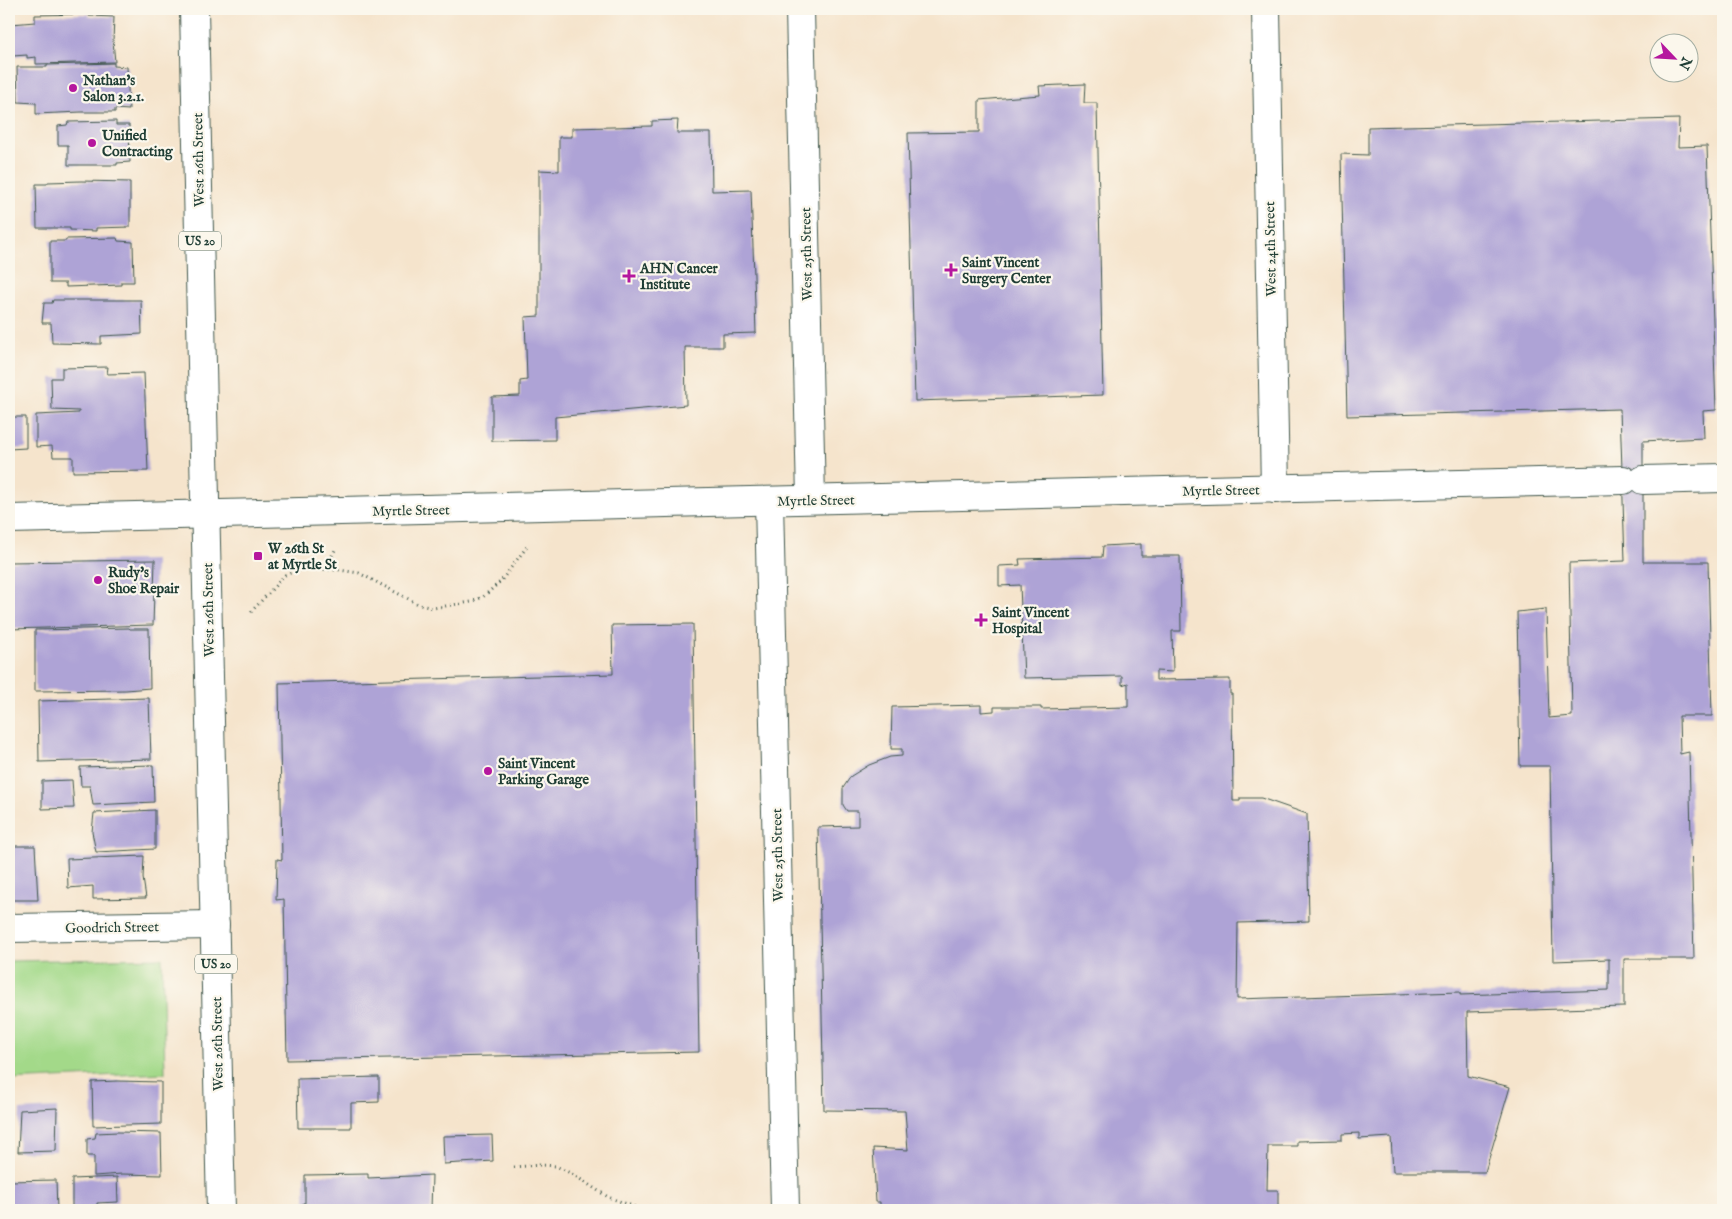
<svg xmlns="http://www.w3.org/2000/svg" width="1732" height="1219" font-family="'IM FELL English',serif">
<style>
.green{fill:#a3d989;stroke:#618b5e}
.building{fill:#aea3d6}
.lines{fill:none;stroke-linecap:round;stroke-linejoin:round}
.minor-casing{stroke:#3f564b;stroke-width:30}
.primary-casing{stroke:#3f564b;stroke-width:30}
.path{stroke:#3f564b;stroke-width:3;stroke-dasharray:1 4;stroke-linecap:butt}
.minor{stroke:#fff;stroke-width:28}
.primary{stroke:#fff;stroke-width:28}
.poi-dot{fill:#b5179e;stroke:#fbf7ec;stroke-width:2}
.labels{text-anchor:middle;stroke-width:4.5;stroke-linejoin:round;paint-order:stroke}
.shield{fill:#fbf7ec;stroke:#61756b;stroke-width:1}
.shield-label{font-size:12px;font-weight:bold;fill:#1f3d34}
.poi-label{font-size:14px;font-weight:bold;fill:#1f3d34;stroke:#fbf7ec;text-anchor:start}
.street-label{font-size:14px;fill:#1f3d34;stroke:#fbf7ec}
</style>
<rect width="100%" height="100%" fill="#fbf7ec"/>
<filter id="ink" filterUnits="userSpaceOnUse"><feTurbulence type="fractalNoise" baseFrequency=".02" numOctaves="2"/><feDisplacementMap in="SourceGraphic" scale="10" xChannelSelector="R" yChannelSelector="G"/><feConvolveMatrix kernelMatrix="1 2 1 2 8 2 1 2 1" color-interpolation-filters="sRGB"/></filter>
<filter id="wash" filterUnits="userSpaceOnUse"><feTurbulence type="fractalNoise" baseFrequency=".0096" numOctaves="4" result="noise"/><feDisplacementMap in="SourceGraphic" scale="20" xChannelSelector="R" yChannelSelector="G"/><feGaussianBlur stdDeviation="1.12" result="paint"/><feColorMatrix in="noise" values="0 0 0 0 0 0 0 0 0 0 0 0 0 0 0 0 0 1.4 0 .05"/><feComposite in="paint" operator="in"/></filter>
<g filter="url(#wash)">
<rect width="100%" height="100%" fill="#f5e4cc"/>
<path class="green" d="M162,958L165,1073L9,1080V961Z"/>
<g id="blocks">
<g class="building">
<path d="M89,14V16L114,17L113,41L115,62L36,64V57L27,58V55L13,56L11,24L35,22V15Z"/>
<path d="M114,63V66L127,67L129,110L115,109V112H81L36,114V103L18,102L17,67H47V65Z"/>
<path d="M1085,84L1084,103H1097L1103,395L915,401L908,133L979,132V100L1040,95L1039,86Z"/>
<path d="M1679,119L1678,147L1707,146L1716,410L1703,411L1704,438L1643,441V562H1708L1712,716H1679L1680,754L1689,752L1694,959H1624V1007L1467,1012L1468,1076L1510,1087L1485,1172H1393L1391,1137L1359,1139V1133L1342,1134V1140L1297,1141V1146H1268L1267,1190H1278V1210H880V1202H876L873,1148L908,1150L905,1111L824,1110L818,827L858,826V811H847L843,805V788L851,776L869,765L890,757L902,756V749H891L892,707L981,705V712L994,711V707H1041V709L1128,707V683L1122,685V676L1024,678L1020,585L999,586V566L1020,565L1019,559L1102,557L1103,546L1141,544V556H1180L1181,631H1172L1173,672L1156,671V680L1230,679V694H1232L1233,801H1240V798H1261L1307,814L1309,921L1238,923L1237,999L1460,992V995L1609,990V959L1553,961L1550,766H1520L1517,612L1546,609L1549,718L1572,716L1569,563L1625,561L1620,409L1347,416L1341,154L1368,155V127Z"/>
<path d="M678,120L677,133H711L712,191L751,190L756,333L723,334V347H685L686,405L555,417V440L492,441V397L520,396V381L527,380L525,317L539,316V170L559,171V137H572V128L652,126V121Z"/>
<path d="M116,121V125H129L130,162L117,163V165H68V145H58V126L67,125L68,122Z"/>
<path d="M81,181L130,182V227L96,228V231L70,230V228H37L36,184H47L48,182Z"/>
<path d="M117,238L118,241L133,242L134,282H121V285L66,287V283H50V241H66V239Z"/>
<path d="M53,300H141L142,334L101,336V344L52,343L51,323H42L44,303H52Z"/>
<path d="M108,367L107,374L144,373L148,471L73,472V457H53L52,446L36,447V415L79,413V411L52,410L51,378H62V368Z"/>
<path d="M9,417H26V448L9,449Z"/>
<path d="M155,560L153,625L9,629V562Z"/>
<path d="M693,624L699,1052L287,1060L284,899L276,900L277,859L282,860L279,683L613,674L612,625Z"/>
<path d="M129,628L130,629H149L150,688L126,690L35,691V630Z"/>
<path d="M149,698L151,759L39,762L38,701Z"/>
<path d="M153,765L154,802L93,805L90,786H81L80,767Z"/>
<path d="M72,780L74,808L42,809V781Z"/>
<path d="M155,810V849L96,852L92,832L94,813Z"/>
<path d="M9,846H35L38,900H9Z"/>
<path d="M144,856L143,878L146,898L93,899V886L68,888L67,859Z"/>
<path d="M379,1077V1102L351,1103V1128H298L297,1079Z"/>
<path d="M117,1081L161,1082V1124L93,1126L92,1082Z"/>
<path d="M57,1108L56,1151L18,1152L20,1110Z"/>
<path d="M118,1132L161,1133L162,1175L122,1174L94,1176V1156H87V1139L95,1138L96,1133Z"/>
<path d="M492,1135L493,1161L444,1164L443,1136Z"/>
<path d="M368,1174V1178L432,1175L431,1210H303V1203H305V1175Z"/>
<path d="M117,1177L118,1202L97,1203V1209H72V1179Z"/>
<path d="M56,1180L57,1210H9V1181Z"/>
</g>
</g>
</g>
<g filter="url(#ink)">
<use href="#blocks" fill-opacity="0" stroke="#3f564b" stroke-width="1"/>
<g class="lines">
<g class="minor-casing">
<g id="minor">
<path d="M800,9L811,499"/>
<path d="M1266,9L1275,489"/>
<path d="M1643,480L1723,478"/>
<path d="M769,501L785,1210"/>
<path d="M9,519L1623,480"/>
<path d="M9,928L215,925"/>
</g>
</g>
<g class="primary-casing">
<path id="primary" d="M194,9L221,1210"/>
</g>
<g class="path">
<path d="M325,569L335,550"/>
<path d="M251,612L285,575L302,569L339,570L359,573L420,605L433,608L471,602L483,597L501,581L529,544"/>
<path d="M514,1167L540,1165L556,1166L572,1174L608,1197L643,1210"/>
</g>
<use href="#minor" class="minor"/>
<use href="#primary" class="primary"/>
</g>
</g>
<g class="poi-dot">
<circle cx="73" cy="88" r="5"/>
<circle cx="92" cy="143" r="5"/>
<path d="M948.5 262.5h5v5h5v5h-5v5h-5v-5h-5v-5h5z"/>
<path d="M626.5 268.5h5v5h5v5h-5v5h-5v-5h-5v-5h5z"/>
<rect x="253" y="551" width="10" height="10" rx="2.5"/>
<circle cx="98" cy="580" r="5"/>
<path d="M978.5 612.5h5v5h5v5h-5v5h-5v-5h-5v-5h5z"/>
<circle cx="488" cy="771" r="5"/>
</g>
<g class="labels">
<g class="shield">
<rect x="179" y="231.5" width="42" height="19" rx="4"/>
<rect x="195" y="954.5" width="42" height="19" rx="4"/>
</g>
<g class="shield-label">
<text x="200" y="245">US 20</text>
<text x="216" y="968">US 20</text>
</g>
<g class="poi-label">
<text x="83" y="85">Nathan's<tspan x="83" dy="16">Salon 3.2.1.</tspan></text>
<text x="102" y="140">Unified<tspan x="102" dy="16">Contracting</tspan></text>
<text x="962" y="267">Saint Vincent<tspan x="962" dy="16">Surgery Center</tspan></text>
<text x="640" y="273">AHN Cancer<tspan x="640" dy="16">Institute</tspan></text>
<text x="268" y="553">W 26th St<tspan x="268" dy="16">at Myrtle St</tspan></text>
<text x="108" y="577">Rudy's<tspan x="108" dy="16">Shoe Repair</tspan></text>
<text x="992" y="617">Saint Vincent<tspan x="992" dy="16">Hospital</tspan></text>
<text x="498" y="768">Saint Vincent<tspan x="498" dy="16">Parking Garage</tspan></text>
</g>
<g class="street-label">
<text transform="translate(198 160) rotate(-91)" y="5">West 26th Street</text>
<text transform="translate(1270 249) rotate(-91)" y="5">West 24th Street</text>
<text transform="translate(806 254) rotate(-91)" y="5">West 25th Street</text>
<text transform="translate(1221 490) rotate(-1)" y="5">Myrtle Street</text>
<text transform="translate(816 500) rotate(-1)" y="5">Myrtle Street</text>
<text transform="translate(411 510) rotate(-1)" y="5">Myrtle Street</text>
<text transform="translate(208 610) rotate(-91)" y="5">West 26th Street</text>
<text transform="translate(777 855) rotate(-91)" y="5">West 25th Street</text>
<text transform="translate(112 927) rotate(-1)" y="5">Goodrich Street</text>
<text transform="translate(217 1044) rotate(-91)" y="5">West 26th Street</text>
</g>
</g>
<rect width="1732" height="1219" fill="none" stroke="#fbf7ec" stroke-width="30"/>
<g transform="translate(1674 58) rotate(115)"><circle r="24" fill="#fbf7ec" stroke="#a3ada2"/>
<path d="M0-4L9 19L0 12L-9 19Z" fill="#b5179e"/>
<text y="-8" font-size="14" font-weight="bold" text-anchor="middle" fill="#1f3d34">N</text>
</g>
</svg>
